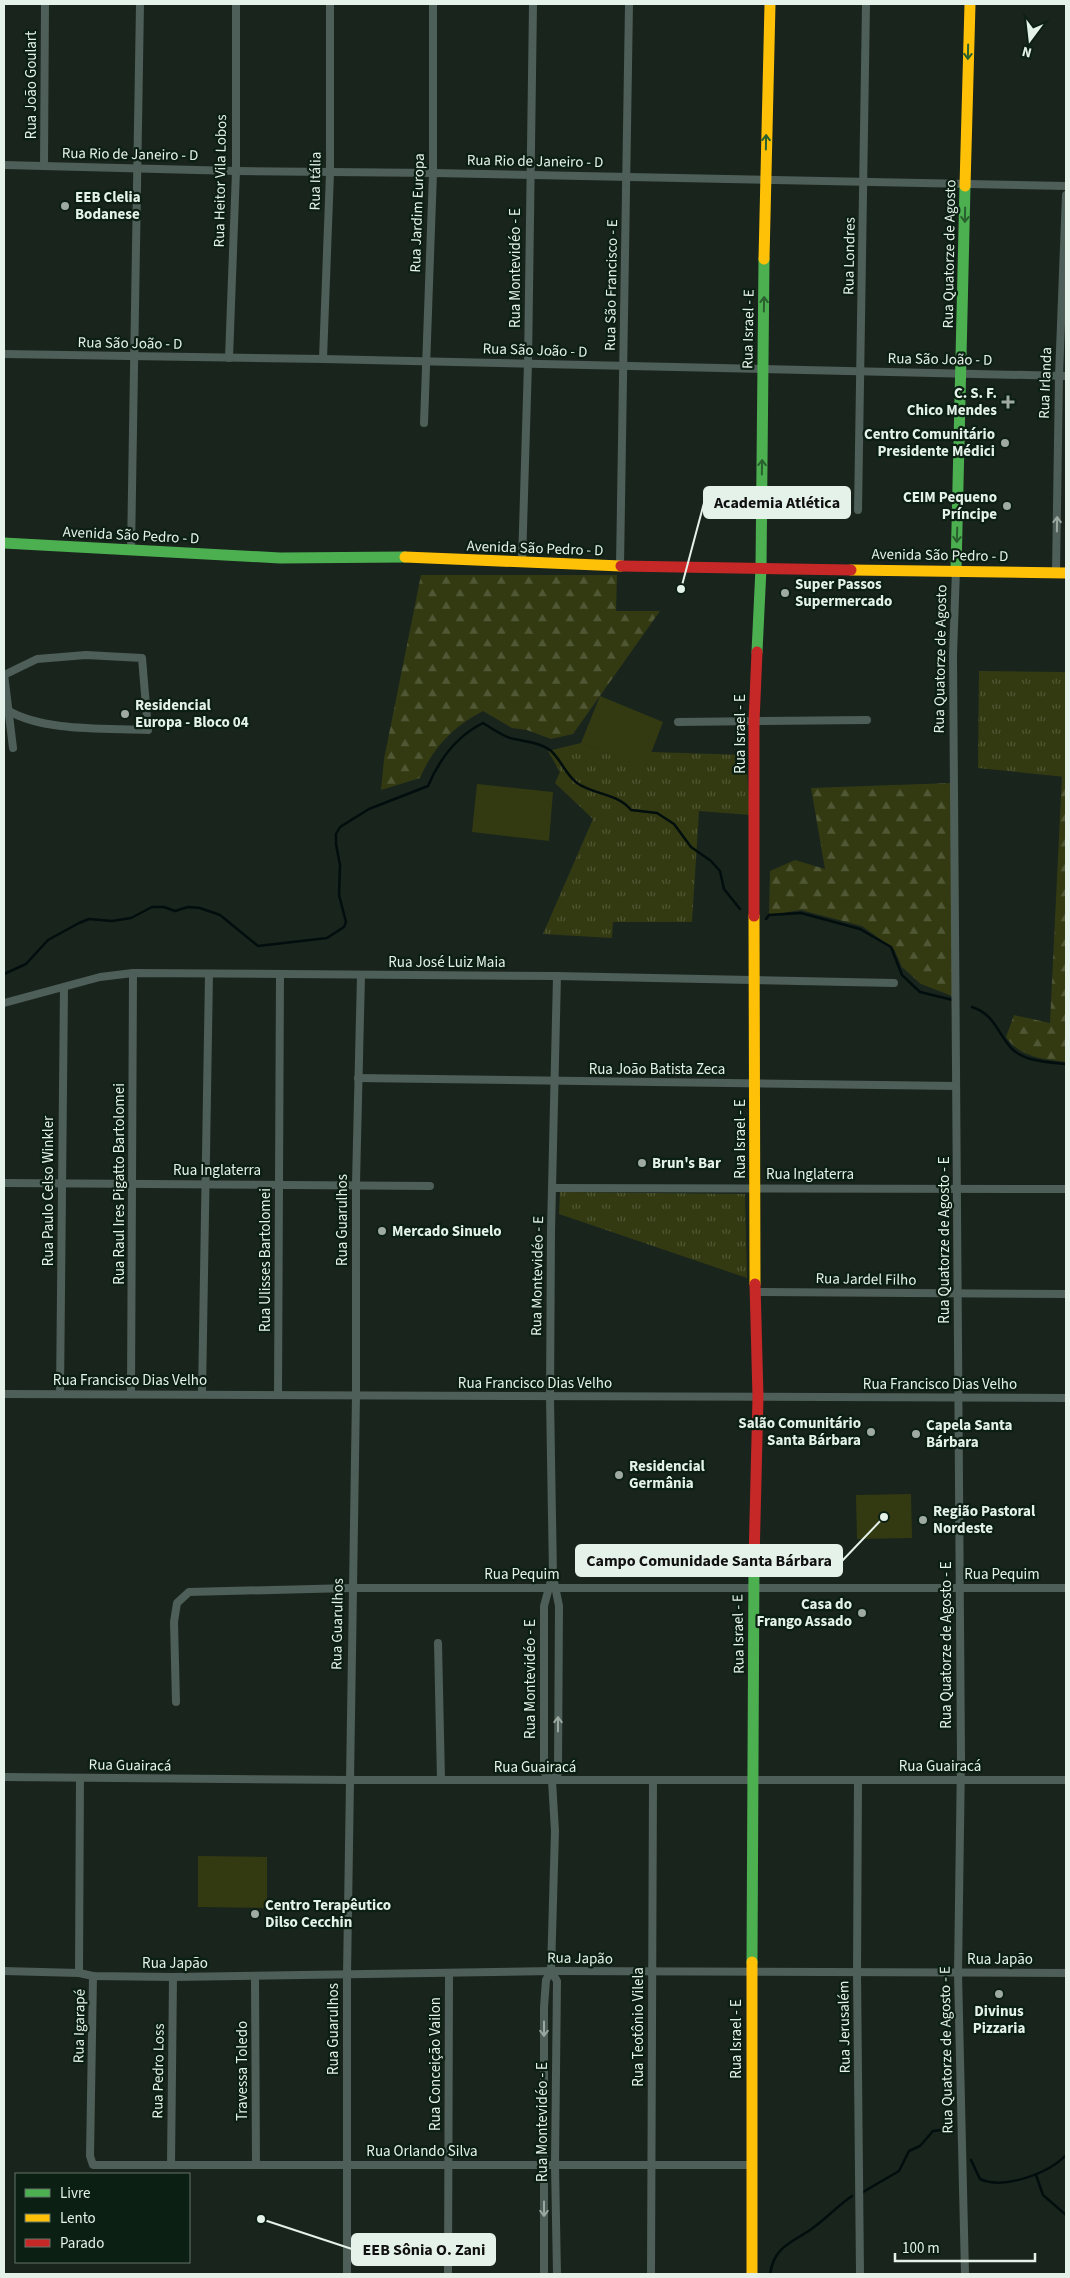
<svg xmlns="http://www.w3.org/2000/svg" width="1070" height="2278" font-family="'Source Sans 3',sans-serif">
<style>
.grass{fill:url(#grass-tufts)}
.forest{fill:url(#forest-firs)}
.pitch{fill:#333a12}
.lines{fill:none;stroke-linecap:round;stroke-linejoin:round}
.stream{stroke:#020e0e;stroke-width:2.5}
.street{stroke:#4e5e58;stroke-width:8}
.fast{stroke:#4caf50;stroke-width:11}
.slow{stroke:#ffc107;stroke-width:11}
.jam{stroke:#c62828;stroke-width:11}
.oneway{stroke:#29602e}
.oneway2{stroke:#9aa8a0}
.poi-dot{fill:#9eaaa2;stroke:#0c1f13;stroke-width:2}
.labels{text-anchor:middle;stroke-width:4.5;stroke-linejoin:round;paint-order:stroke}
.street-label{font-size:15px;fill:#e5f2e9;stroke:#0c1f13}
.poi-label{font-size:15px;font-weight:bold;fill:#e5f2e9;stroke:#0c1f13;text-anchor:start}
.leader{fill:none;stroke:#e5f2e9;stroke-width:2}
.callout-dot{fill:#e5f2e9;stroke:#0c1f13;stroke-width:2}
.callout{fill:#e5f2e9;stroke:#e5f2e9;stroke-width:2}
.callout-label{font-size:16px;text-anchor:middle;font-weight:bold;fill:#111}
</style>
<defs>
<pattern id="grass-tufts" width="24" height="20" patternUnits="userSpaceOnUse" patternTransform="scale(1.25)"><rect width="24" height="20" fill="#333a12"/><path d="M3 7l-1-3M5 7V3M7 7l1-3M15 17l-1-3M17 17v-4M19 17l1-3" fill="none" stroke="#505734"/></pattern>
<pattern id="forest-firs" width="22" height="20" patternUnits="userSpaceOnUse" patternTransform="scale(1.25)"><rect width="22" height="20" fill="#333a12"/><path d="M5 1l3.5 6h-7zM16 11l3.5 6h-7z" fill="#505734"/></pattern>
</defs>
<rect width="100%" height="100%" fill="#19241d"/>
<g class="grass">
<path d="M979,671L1066,672V777L978,768Z"/>
<path d="M581,743L645,768L651,752L746,755L750,815L699,811L692,922H613L612,938L543,934L593,819L555,783L560,772L548,751Z"/>
<path d="M560,1192L745,1194L747,1278L559,1214Z"/>
</g>
<g class="forest">
<path d="M421,575H617L616,611H660L573,734L551,739L527,730L512,728L483,711C454,726 433,747 420,778L381,790L384,759Z"/>
<path d="M1062,775L1066,777V1062C1043,1059 1021,1058 1006,1037L1014,1015L1050,1023Z"/>
<path d="M951,783L952,996L921,984L902,967L894,949L862,926L801,910L769,915L770,871L795,860L825,869L811,788Z"/>
</g>
<g class="pitch">
<path d="M600,696L663,722L645,769L581,743Z"/>
<path d="M477,784L553,792L549,841L472,832Z"/>
<path d="M911,1494L912,1538L857,1539L856,1495Z"/>
<path d="M198,1856L267,1857V1908L198,1907Z"/>
</g>
<g class="lines">
<g class="stream">
<path d="M766,919L769,915L801,913L860,929L891,947L902,975L920,992L953,1000"/>
<path d="M4,974L26,964L48,940L79,923L89,919L112,921L131,918L152,907H164L175,911L188,907L200,908L220,915L258,946L327,938L344,927L346,922L339,895L340,865L336,844V834L340,827L369,809L428,786C439,760 457,736 483,723C491,728 501,735 510,738C522,741 540,742 550,750C561,759 565,774 577,783C594,795 617,793 631,810L657,813L674,824L691,847L711,861L720,871L724,889L740,909"/>
<path d="M972,1007C994,1014 997,1032 1011,1048C1025,1062 1048,1062 1066,1064"/>
<path d="M971,2160L980,2179C1004,2190 1049,2173 1066,2155"/>
<path d="M1036,2175L1043,2195L1066,2215"/>
<path d="M863,2192L899,2171L909,2151L920,2146L933,2131L941,2130L947,2133"/>
<path d="M770,2274C774,2247 791,2243 810,2230C825,2220 837,2206 852,2196"/>
</g>
<g class="street">
<path d="M4,165L236,171L433,173L1066,186"/>
<path d="M44,166L45,4"/>
<path d="M4,354L323,359L1066,376"/>
<path d="M229,358L236,171V4"/>
<path d="M323,359L330,173V4"/>
<path d="M424,423L433,173V4"/>
<path d="M858,510L866,4"/>
<path d="M131,551L140,4"/>
<path d="M522,562L528,363L533,4"/>
<path d="M620,566L629,4"/>
<path d="M956,570L953,655L961,1758L958,1973L965,2274"/>
<path d="M1056,572L1059,376L1066,195"/>
<path d="M4,674L13,748"/>
<path d="M4,675L37,659L86,655L142,658L148,730C105,728 44,732 7,710"/>
<path d="M678,722L867,720"/>
<path d="M4,1003L100,977L133,973L557,976L894,983"/>
<path d="M358,1078L956,1086"/>
<path d="M4,1183L430,1186"/>
<path d="M553,1188L1066,1189"/>
<path d="M755,1292L1066,1294"/>
<path d="M4,1394L1066,1398"/>
<path d="M60,1394L64,988"/>
<path d="M131,1394L133,973"/>
<path d="M202,1394L209,974"/>
<path d="M278,1395L280,975"/>
<path d="M550,1584L544,1606V1767L545,1773L552,1781"/>
<path d="M438,1643L441,1780"/>
<path d="M176,1702L174,1622L177,1603L189,1592L351,1588H1066"/>
<path d="M4,1777L349,1780H1066"/>
<path d="M858,1780L857,1973L860,2274"/>
<path d="M4,1971L79,1973L93,1976L173,1977L553,1971L1066,1973"/>
<path d="M551,1971L557,1981L555,2165L557,2274"/>
<path d="M79,1973L80,1778"/>
<path d="M93,1976L90,2156L93,2165H752"/>
<path d="M255,1977L256,2165"/>
<path d="M171,2165L173,1977"/>
<path d="M347,2274V1975L356,1395V1183L361,975"/>
<path d="M448,2274L449,1974"/>
<path d="M544,2274V2007L546,1980L551,1971L555,1831L552,1781L558,1773V1768L559,1606L553,1576L550,1397L551,1231L557,976"/>
<path d="M651,2274L653,1780"/>
</g>
<g class="fast">
<path d="M4,543L280,558L405,557"/>
<path d="M956,570L965,186"/>
<path d="M757,652L761,568L764,259"/>
<path d="M752,1962L754,1561"/>
</g>
<g class="slow">
<path d="M965,186L970,4"/>
<path d="M764,259L770,4"/>
<path d="M405,557L621,566"/>
<path d="M851,570L1066,573"/>
<path d="M754,916L755,1284"/>
<path d="M752,2274V1962"/>
</g>
<g class="jam">
<path d="M621,566L851,570"/>
<path d="M754,916V722L757,652"/>
<path d="M754,1561L758,1397L755,1284"/>
</g>
</g>
<defs><path id="oneway-shaft" d="M-6 0H5M1.5-3L5.5 0L1.5 3" fill="none" stroke-width="1.6" stroke-linecap="round" stroke-linejoin="round" transform="scale(1.25)"/></defs>
<g class="oneway">
<use href="#oneway-shaft" transform="translate(968 52) rotate(91)"/>
<use href="#oneway-shaft" transform="translate(766 142) rotate(-89)"/>
<use href="#oneway-shaft" transform="translate(965 215) rotate(91)"/>
<use href="#oneway-shaft" transform="translate(764 304) rotate(-89)"/>
<use href="#oneway-shaft" transform="translate(762 467) rotate(-89)"/>
<use href="#oneway-shaft" transform="translate(957 535) rotate(92)"/>
</g>
<g class="oneway2">
<use href="#oneway-shaft" transform="translate(1057 524) rotate(-89)"/>
<use href="#oneway-shaft" transform="translate(558 1724) rotate(-90)"/>
<use href="#oneway-shaft" transform="translate(544 2029) rotate(90)"/>
<use href="#oneway-shaft" transform="translate(544 2209) rotate(90)"/>
</g>
<g class="poi-dot">
<circle cx="65" cy="206" r="5"/>
<path d="M1005.5 394.5h5v5h5v5h-5v5h-5v-5h-5v-5h5z"/>
<circle cx="1005" cy="443" r="5"/>
<circle cx="1007" cy="506" r="5"/>
<circle cx="785" cy="593" r="5"/>
<circle cx="125" cy="714" r="5"/>
<circle cx="642" cy="1163" r="5"/>
<circle cx="382" cy="1231" r="5"/>
<circle cx="871" cy="1432" r="5"/>
<circle cx="916" cy="1434" r="5"/>
<circle cx="619" cy="1475" r="5"/>
<circle cx="923" cy="1520" r="5"/>
<circle cx="862" cy="1613" r="5"/>
<circle cx="255" cy="1914" r="5"/>
<circle cx="999" cy="1994" r="5"/>
</g>
<g class="labels">
<g class="street-label">
<text transform="translate(31 85) rotate(-90)" y="5">Rua João Goulart</text>
<text transform="translate(130 154) rotate(1)" y="5">Rua Rio de Janeiro - D</text>
<text transform="translate(535 161) rotate(1)" y="5">Rua Rio de Janeiro - D</text>
<text transform="translate(220 181) rotate(-89)" y="5">Rua Heitor Vila Lobos</text>
<text transform="translate(315 181) rotate(-89)" y="5">Rua Itália</text>
<text transform="translate(417 213) rotate(-88)" y="5">Rua Jardim Europa</text>
<text transform="translate(949 254) rotate(-89)" y="5">Rua Quatorze de Agosto</text>
<text transform="translate(849 256) rotate(-89)" y="5">Rua Londres</text>
<text transform="translate(515 268) rotate(-90)" y="5">Rua Montevidéo - E</text>
<text transform="translate(611 285) rotate(-89)" y="5">Rua São Francisco - E</text>
<text transform="translate(748 329) rotate(-89)" y="5">Rua Israel - E</text>
<text transform="translate(130 343) rotate(1)" y="5">Rua São João - D</text>
<text transform="translate(535 350) rotate(2)" y="5">Rua São João - D</text>
<text transform="translate(940 359) rotate(1)" y="5">Rua São João - D</text>
<text transform="translate(1045 383) rotate(-88)" y="5">Rua Irlanda</text>
<text transform="translate(131 535) rotate(3)" y="5">Avenida São Pedro - D</text>
<text transform="translate(535 548) rotate(2)" y="5">Avenida São Pedro - D</text>
<text transform="translate(940 555) rotate(1)" y="5">Avenida São Pedro - D</text>
<text transform="translate(940 659) rotate(-89)" y="5">Rua Quatorze de Agosto</text>
<text transform="translate(740 734) rotate(-90)" y="5">Rua Israel - E</text>
<text x="447" y="967">Rua José Luiz Maia</text>
<text x="657" y="1074">Rua João Batista Zeca</text>
<text transform="translate(740 1139) rotate(-90)" y="5">Rua Israel - E</text>
<text x="217" y="1175">Rua Inglaterra</text>
<text x="810" y="1179">Rua Inglaterra</text>
<text transform="translate(119 1184) rotate(-90)" y="5">Rua Raul Ires Pigatto Bartolomei</text>
<text transform="translate(48 1191) rotate(-90)" y="5">Rua Paulo Celso Winkler</text>
<text transform="translate(342 1220) rotate(-90)" y="5">Rua Guarulhos</text>
<text transform="translate(944 1240) rotate(-90)" y="5">Rua Quatorze de Agosto - E</text>
<text transform="translate(265 1260) rotate(-90)" y="5">Rua Ulisses Bartolomei</text>
<text transform="translate(537 1276) rotate(-89)" y="5">Rua Montevidéo - E</text>
<text transform="translate(866 1279) rotate(1)" y="5">Rua Jardel Filho</text>
<text x="130" y="1385">Rua Francisco Dias Velho</text>
<text x="535" y="1388">Rua Francisco Dias Velho</text>
<text x="940" y="1389">Rua Francisco Dias Velho</text>
<text x="522" y="1579">Rua Pequim</text>
<text x="1002" y="1579">Rua Pequim</text>
<text transform="translate(337 1624) rotate(-89)" y="5">Rua Guarulhos</text>
<text transform="translate(738 1634) rotate(-91)" y="5">Rua Israel - E</text>
<text transform="translate(946 1645) rotate(-90)" y="5">Rua Quatorze de Agosto - E</text>
<text transform="translate(530 1679) rotate(-90)" y="5">Rua Montevidéo - E</text>
<text transform="translate(130 1765) rotate(1)" y="5">Rua Guairacá</text>
<text x="940" y="1771">Rua Guairacá</text>
<text x="535" y="1772">Rua Guairacá</text>
<text transform="translate(580 1958) rotate(1)" y="5">Rua Japão</text>
<text x="1000" y="1964">Rua Japão</text>
<text x="175" y="1968">Rua Japão</text>
<text transform="translate(79 2026) rotate(-89)" y="5">Rua Igarapé</text>
<text transform="translate(638 2027) rotate(-90)" y="5">Rua Teotônio Vilela</text>
<text transform="translate(844 2027) rotate(-91)" y="5">Rua Jerusalém</text>
<text transform="translate(333 2029) rotate(-90)" y="5">Rua Guarulhos</text>
<text transform="translate(736 2039) rotate(-90)" y="5">Rua Israel - E</text>
<text transform="translate(946 2050) rotate(-91)" y="5">Rua Quatorze de Agosto - E</text>
<text transform="translate(435 2064) rotate(-90)" y="5">Rua Conceição Vailon</text>
<text transform="translate(158 2071) rotate(-89)" y="5">Rua Pedro Loss</text>
<text transform="translate(242 2071) rotate(-90)" y="5">Travessa Toledo</text>
<text transform="translate(542 2122) rotate(-90)" y="5">Rua Montevidéo - E</text>
<text x="422" y="2156">Rua Orlando Silva</text>
</g>
<g class="poi-label">
<text x="75" y="202">EEB Clelia<tspan x="75" dy="17">Bodanese</tspan></text>
<text x="997" y="398" text-anchor="end">C. S. F.<tspan x="997" dy="17">Chico Mendes</tspan></text>
<text x="995" y="439" text-anchor="end">Centro Comunitário<tspan x="995" dy="17">Presidente Médici</tspan></text>
<text x="997" y="502" text-anchor="end">CEIM Pequeno<tspan x="997" dy="17">Príncipe</tspan></text>
<text x="795" y="589">Super Passos<tspan x="795" dy="17">Supermercado</tspan></text>
<text x="135" y="710">Residencial<tspan x="135" dy="17">Europa - Bloco 04</tspan></text>
<text x="652" y="1168">Brun's Bar</text>
<text x="392" y="1236">Mercado Sinuelo</text>
<text x="861" y="1428" text-anchor="end">Salão Comunitário<tspan x="861" dy="17">Santa Bárbara</tspan></text>
<text x="926" y="1430">Capela Santa<tspan x="926" dy="17">Bárbara</tspan></text>
<text x="629" y="1471">Residencial<tspan x="629" dy="17">Germânia</tspan></text>
<text x="933" y="1516">Região Pastoral<tspan x="933" dy="17">Nordeste</tspan></text>
<text x="852" y="1609" text-anchor="end">Casa do<tspan x="852" dy="17">Frango Assado</tspan></text>
<text x="265" y="1910">Centro Terapêutico<tspan x="265" dy="17">Dilso Cecchin</tspan></text>
<text x="999" y="2016" text-anchor="middle">Divinus<tspan x="999" dy="17">Pizzaria</tspan></text>
</g>
</g>
<path class="leader" d="M681 589L704 503M884 1517L842 1561M261 2219L352 2249"/>
<g class="callout-dot">
<circle cx="681" cy="589" r="5"/>
<circle cx="884" cy="1517" r="5"/>
<circle cx="261" cy="2219" r="5"/>
</g>
<g class="callout">
<rect x="704" y="487" width="146" height="31" rx="5"/>
<rect x="576" y="1545" width="266" height="31" rx="5"/>
<rect x="352" y="2234" width="143" height="31" rx="5"/>
</g>
<g class="callout-label">
<text x="777" y="508">Academia Atlética</text>
<text x="709" y="1566">Campo Comunidade Santa Bárbara</text>
<text x="424" y="2255">EEB Sônia O. Zani</text>
</g>
<rect width="1070" height="2278" fill="none" stroke="#e5f2e9" stroke-width="10"/>
<rect x="15" y="2173" width="175" height="90" fill="#0c1f13" stroke="#637369"/>
<rect x="25" y="2189" width="25" height="8" fill="#4caf50" stroke="#637369"/>
<text x="60" y="2198" font-size="15" fill="#e5f2e9">Livre</text>
<rect x="25" y="2214" width="25" height="8" fill="#ffc107" stroke="#637369"/>
<text x="60" y="2223" font-size="15" fill="#e5f2e9">Lento</text>
<rect x="25" y="2239" width="25" height="8" fill="#c62828" stroke="#637369"/>
<text x="60" y="2248" font-size="15" fill="#e5f2e9">Parado</text>
<g transform="translate(1030 40) rotate(195)" stroke="#0c1f13" stroke-width="4" paint-order="stroke">
<path d="M0-4L9 19L0 12L-9 19Z" fill="#e5f2e9"/>
<text y="-8" font-size="14" font-weight="bold" text-anchor="middle" fill="#e5f2e9">N</text>
</g>
<path d="M895 2253v8h140v-8" fill="none" stroke="#e5f2e9" stroke-width="2.5"/>
<text x="902" y="2253" font-size="15" fill="#e5f2e9" stroke="#0c1f13" stroke-width="4" paint-order="stroke">100 m</text>
</svg>
